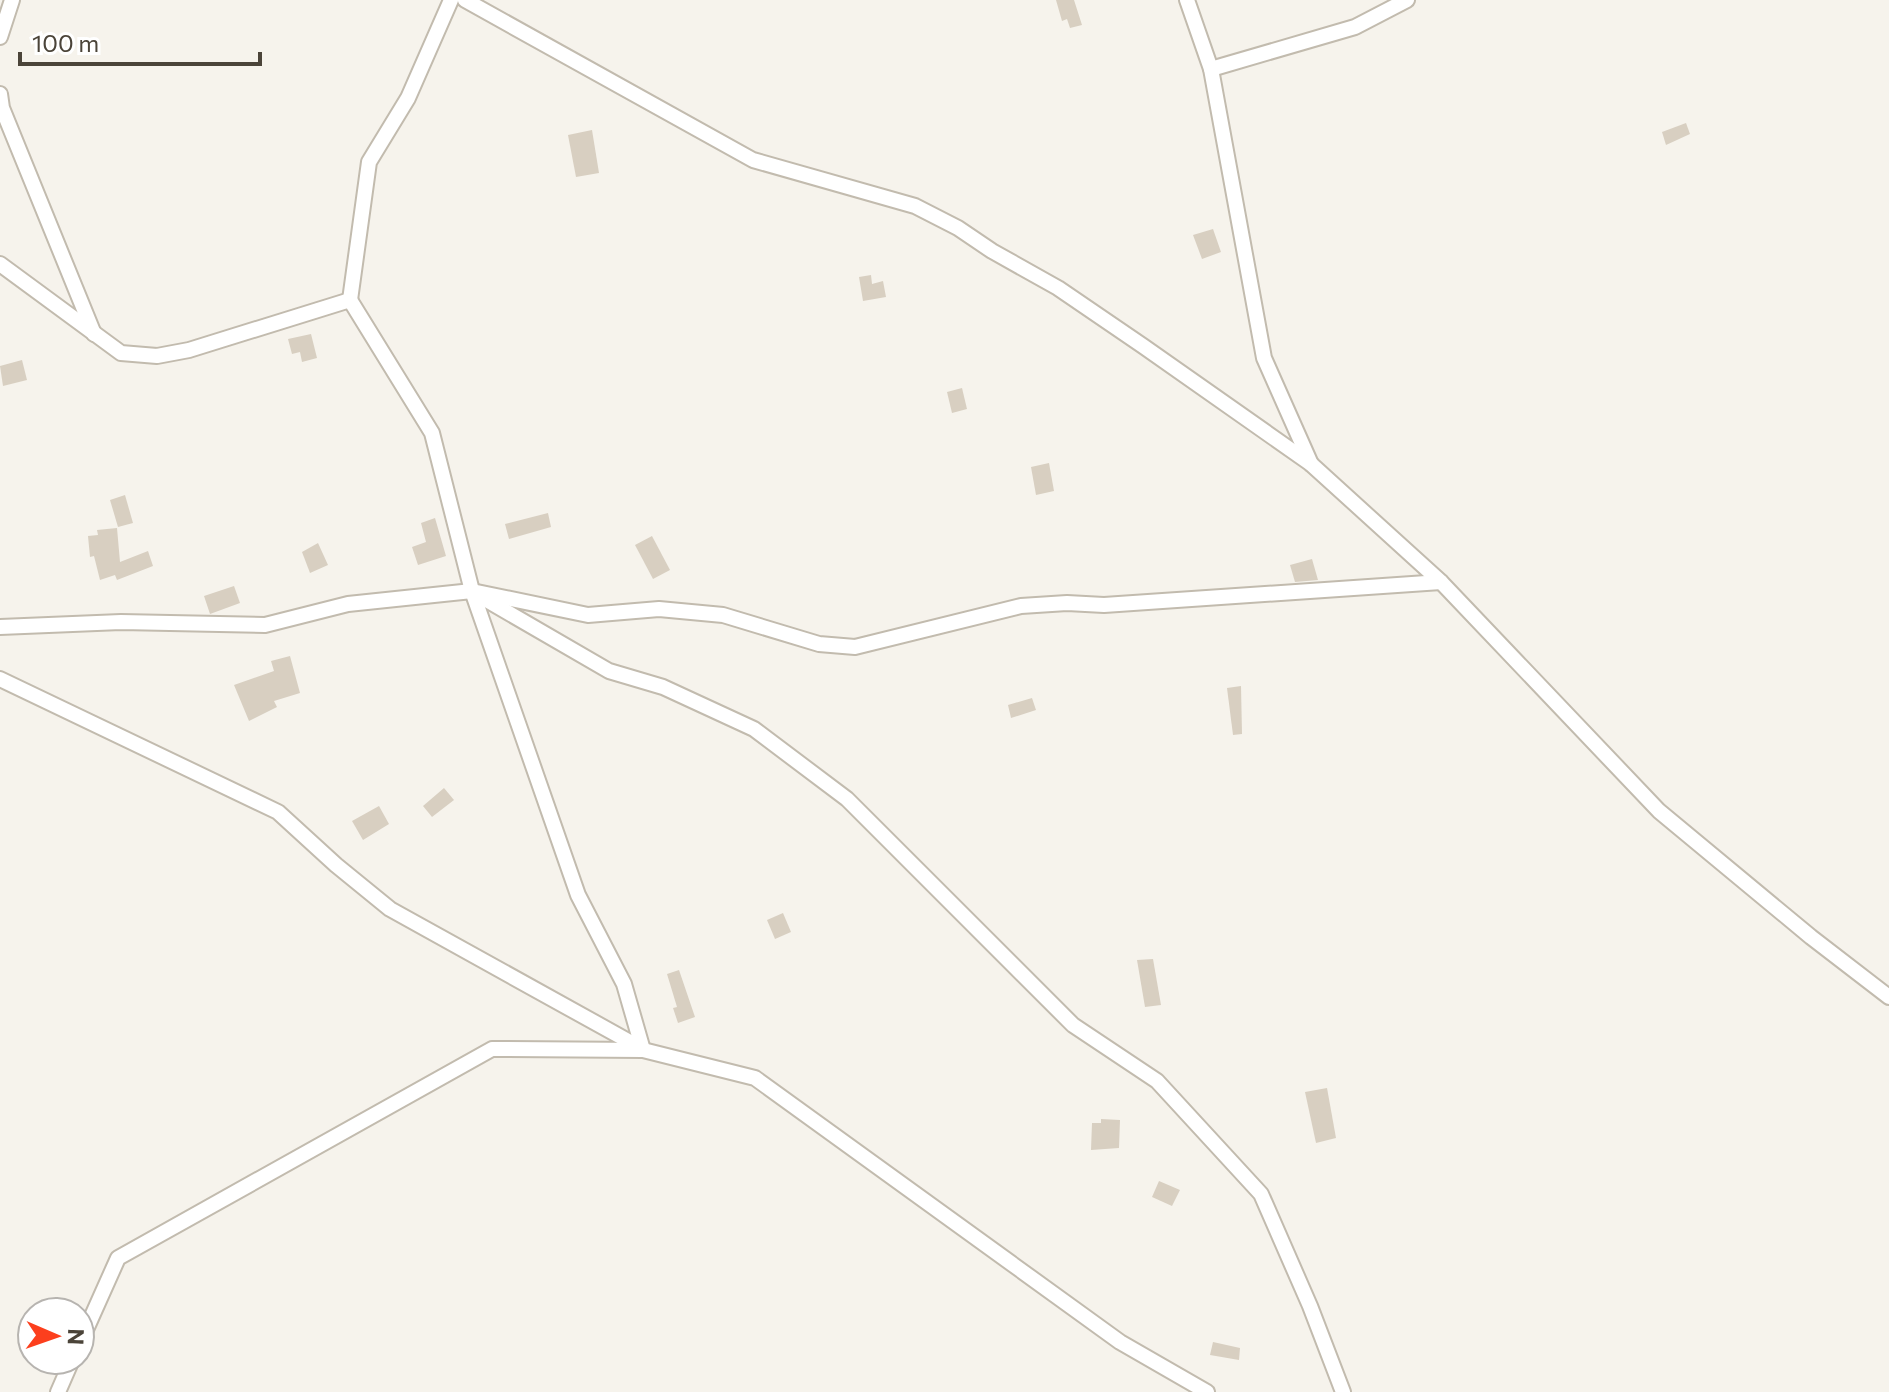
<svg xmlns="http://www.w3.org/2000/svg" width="1889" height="1392" font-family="Commissioner,sans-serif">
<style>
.building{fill:#d8cfc1}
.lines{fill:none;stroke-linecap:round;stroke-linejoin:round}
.minor-casing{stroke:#c2bbae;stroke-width:18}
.minor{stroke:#fff;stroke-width:14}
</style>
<rect width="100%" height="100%" fill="#f6f3ec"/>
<g class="building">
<path d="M1056,0H1074L1082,25L1070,28L1067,19L1062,21Z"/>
<path d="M1686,123L1690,134L1666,145L1662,132Z"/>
<path d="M592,130L599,173L576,177L568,135Z"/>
<path d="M1213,229L1221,252L1202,259L1193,235Z"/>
<path d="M871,275L872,284L883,281L886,297L863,301L859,277Z"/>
<path d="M311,334L317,358L302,362L300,352L292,354L288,339Z"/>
<path d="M22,360L27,380L3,386L0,366Z"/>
<path d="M962,388L967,409L952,413L947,392Z"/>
<path d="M1049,463L1054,491L1036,495L1031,467Z"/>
<path d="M125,495L133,523L118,527L110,500Z"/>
<path d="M548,513L551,527L509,539L505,524Z"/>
<path d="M435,518L446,556L418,565L412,547L426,542L421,523Z"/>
<path d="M117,528L120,562L148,551L153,566L117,580L115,575L100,580L94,556L90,557L88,536L98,535L97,530Z"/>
<path d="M652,536L670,570L653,579L635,545Z"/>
<path d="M318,543L328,565L310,573L302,552Z"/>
<path d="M1312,559L1318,580L1295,582L1290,565Z"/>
<path d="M234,586L240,603L210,614L204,596Z"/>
<path d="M290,656L300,693L274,701L277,707L249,721L234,685L274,671L271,661Z"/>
<path d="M1241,686L1242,734L1233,735L1227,688Z"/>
<path d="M1032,698L1036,710L1011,718L1008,705Z"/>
<path d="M444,788L454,800L432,817L423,806Z"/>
<path d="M379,806L389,824L363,840L352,821Z"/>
<path d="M783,913L791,932L775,939L767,920Z"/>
<path d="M1153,959L1161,1005L1145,1007L1137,960Z"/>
<path d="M679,970L695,1017L678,1023L673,1008L677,1007L667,974Z"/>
<path d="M1327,1088L1336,1138L1316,1143L1305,1092Z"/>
<path d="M1101,1119L1120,1120L1119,1148L1091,1150L1092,1123H1101Z"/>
<path d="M1159,1181L1180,1190L1172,1206L1152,1197Z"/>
<path d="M1213,1342L1240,1348L1239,1360L1210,1355Z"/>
</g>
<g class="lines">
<g class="minor-casing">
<g id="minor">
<path d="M465,0L753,160L915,206L958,228L992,251L1058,288L1143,346L1311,464L1441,582L1659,811L1811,937L1889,997"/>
<path d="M1187,0L1211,69L1264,358L1311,464"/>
<path d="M0,37L12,0"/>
<path d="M1211,69L1355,27L1407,0"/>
<path d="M0,94L2,108L94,334"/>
<path d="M0,264L121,353L157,356L189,350L350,300L432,433L472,591L578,895L624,984L643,1050"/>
<path d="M350,300L369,162L408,98L451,0"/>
<path d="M483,598L609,671L663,687L754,729L847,799L1073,1025L1157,1081L1261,1194L1310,1306L1343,1392"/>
<path d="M0,627L121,622L265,625L348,604L472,591L588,615L659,609L723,615L819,644L855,647L1021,606L1067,603L1104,605L1441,582"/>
<path d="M0,679L278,812L336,865L390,909L639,1047"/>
<path d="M80,1343L118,1258L492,1049L643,1050L755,1078L1120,1342L1207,1392"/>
<path d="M58,1392L72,1360"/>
</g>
</g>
<use href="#minor" class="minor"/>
</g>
<g transform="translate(56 1336) rotate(92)"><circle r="38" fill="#ffffff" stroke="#b7b4b0" stroke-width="2"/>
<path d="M0-6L14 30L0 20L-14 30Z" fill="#fc3f1d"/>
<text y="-12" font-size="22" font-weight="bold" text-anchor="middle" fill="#4b4439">N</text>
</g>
<path d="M20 52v12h240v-12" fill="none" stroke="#4b4439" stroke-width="4"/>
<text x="32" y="52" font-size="24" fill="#4b4439" stroke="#ffffff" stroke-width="6" paint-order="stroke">100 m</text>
</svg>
